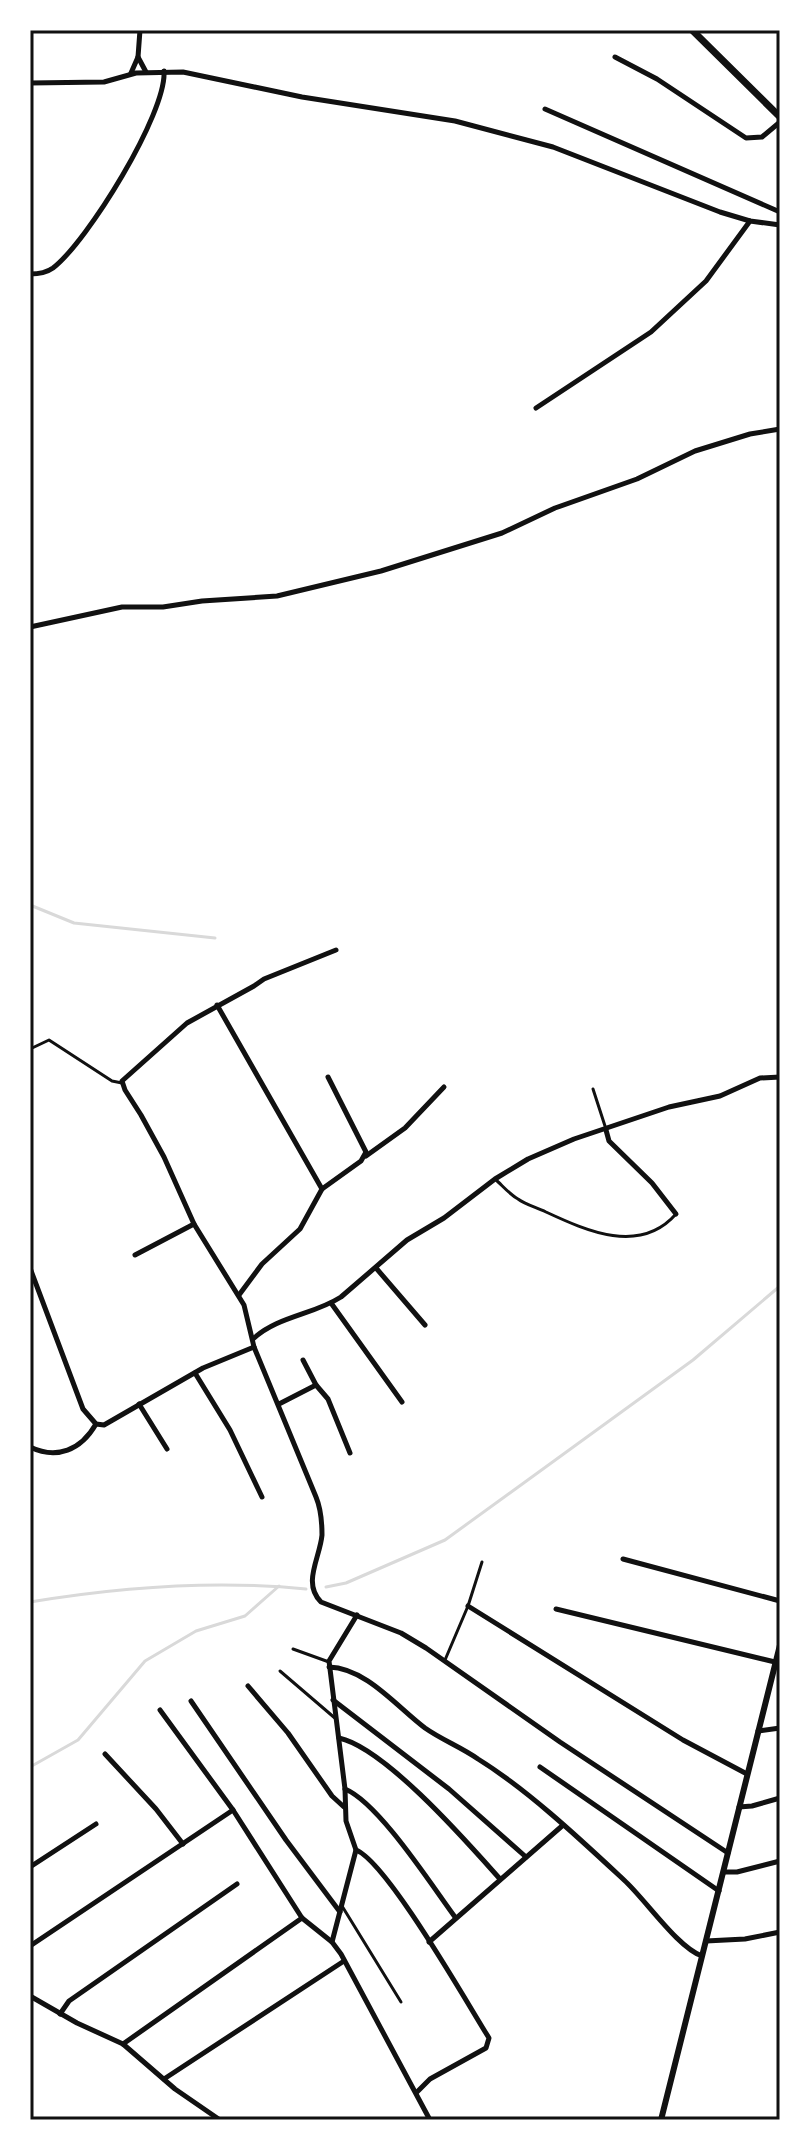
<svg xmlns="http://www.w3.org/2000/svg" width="810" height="2150" font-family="Rubik,sans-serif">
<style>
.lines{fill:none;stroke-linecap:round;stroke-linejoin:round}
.stream{stroke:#d9d9d9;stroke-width:3}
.service{stroke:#111;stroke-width:3}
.minor{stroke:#111;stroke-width:5}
.tertiary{stroke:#111;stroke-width:6}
.secondary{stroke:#111;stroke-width:7}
.neatline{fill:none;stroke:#111;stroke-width:3}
</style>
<rect width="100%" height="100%" fill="#fff"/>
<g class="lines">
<g class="stream">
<path d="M30,905L74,923L215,938"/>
<path d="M326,1587L346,1583L445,1540L693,1360L780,1286"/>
<path d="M30,1602C120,1587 216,1580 306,1589"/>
<path d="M30,1767L78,1740L145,1661L196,1631L245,1616L279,1586"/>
</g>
<g class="service">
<path d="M30,1049L49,1040L112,1081L122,1083"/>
<path d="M593,1089L605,1126"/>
<path d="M495,1179C502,1185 509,1194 518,1199C526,1205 536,1207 546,1212C587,1231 640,1255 676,1214"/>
<path d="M293,1649L329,1662"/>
<path d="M445,1660L468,1606L482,1562"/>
<path d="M280,1671L336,1719"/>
<path d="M342,1906L401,2002"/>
</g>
<g class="minor">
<path d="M138,57L146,72"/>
<path d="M615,57L657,79L746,138L762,137L780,122"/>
<path d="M131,73L138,57L140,30"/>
<path d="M30,83L104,82L136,73L183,72L302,97L455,121L553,147L720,212L750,221L780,225"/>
<path d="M545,109L780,212"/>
<path d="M30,274C39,274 46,273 53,268C87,242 167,113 164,71"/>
<path d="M536,408L651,332L706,281L750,221"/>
<path d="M30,627L122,607H163L202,601L277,596L381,571L502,533L555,508L637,479L695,451L750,434L780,429"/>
<path d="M336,950L264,979L254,986L187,1023L122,1081L125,1090L141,1115L164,1157L194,1224L244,1305L254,1347L316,1497C321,1509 322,1522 322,1535C320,1558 302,1583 321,1602L401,1633L426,1648L560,1742L728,1853"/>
<path d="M217,1005L322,1189L300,1229L262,1264L239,1295"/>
<path d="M606,1130L609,1141L652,1183L676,1214"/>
<path d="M366,1156L405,1128L444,1087"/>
<path d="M322,1189L361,1161L366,1152L328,1077"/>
<path d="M135,1255L194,1224"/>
<path d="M30,1268L83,1409L96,1424L104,1425L203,1368L254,1347"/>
<path d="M376,1268L425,1325"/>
<path d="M331,1303L402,1402"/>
<path d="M253,1339C278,1316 313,1315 341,1297L407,1240L444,1218L495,1179L528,1159L574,1139L669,1107L720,1096L760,1078L780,1077"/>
<path d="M303,1360L316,1385"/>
<path d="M195,1373L230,1430L262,1497"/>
<path d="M139,1404L167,1449"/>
<path d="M279,1404L316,1385L328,1399L350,1453"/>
<path d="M30,1447C57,1460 81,1450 96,1424"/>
<path d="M623,1559L780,1601"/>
<path d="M468,1606L683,1740L747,1774"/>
<path d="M556,1609L775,1662"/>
<path d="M329,1667C366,1668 397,1707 425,1728C442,1740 461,1747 478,1759C528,1790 581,1840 624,1880C645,1899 678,1948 702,1956"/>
<path d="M248,1686L288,1733L332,1796L344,1807"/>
<path d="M333,1700L449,1789L526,1857"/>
<path d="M191,1701L286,1840L340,1912"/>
<path d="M160,1710L233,1810L302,1918L332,1942L341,1954L430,2120"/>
<path d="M758,1731L780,1728"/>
<path d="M339,1738C385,1748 467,1842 500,1879"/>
<path d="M105,1754L156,1809L183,1844"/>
<path d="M540,1767L719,1891"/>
<path d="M345,1789C379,1803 432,1886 455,1917"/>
<path d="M739,1807L752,1806L780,1798"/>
<path d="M356,1850C387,1862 467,2003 489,2038L486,2048L430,2079L417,2092"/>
<path d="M30,1867L96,1824"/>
<path d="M724,1872H737L780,1861"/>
<path d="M706,1941L745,1939L780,1932"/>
<path d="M332,1942L356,1850L346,1821L345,1789L329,1661L357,1615"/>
<path d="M429,1942L562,1826"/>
<path d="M30,1946L233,1810"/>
<path d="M30,1996L77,2023L123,2044L175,2089L220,2120"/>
<path d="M60,2014L69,2001L237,1884"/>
<path d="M123,2044L302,1918"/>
<path d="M164,2079L344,1961"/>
</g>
<path class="tertiary" d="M661,2120L780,1645"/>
<path class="secondary" d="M692,30L780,117"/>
</g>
<rect width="810" height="2150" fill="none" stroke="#ffffff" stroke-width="64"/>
<rect x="32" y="32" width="746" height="2086" class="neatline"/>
</svg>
